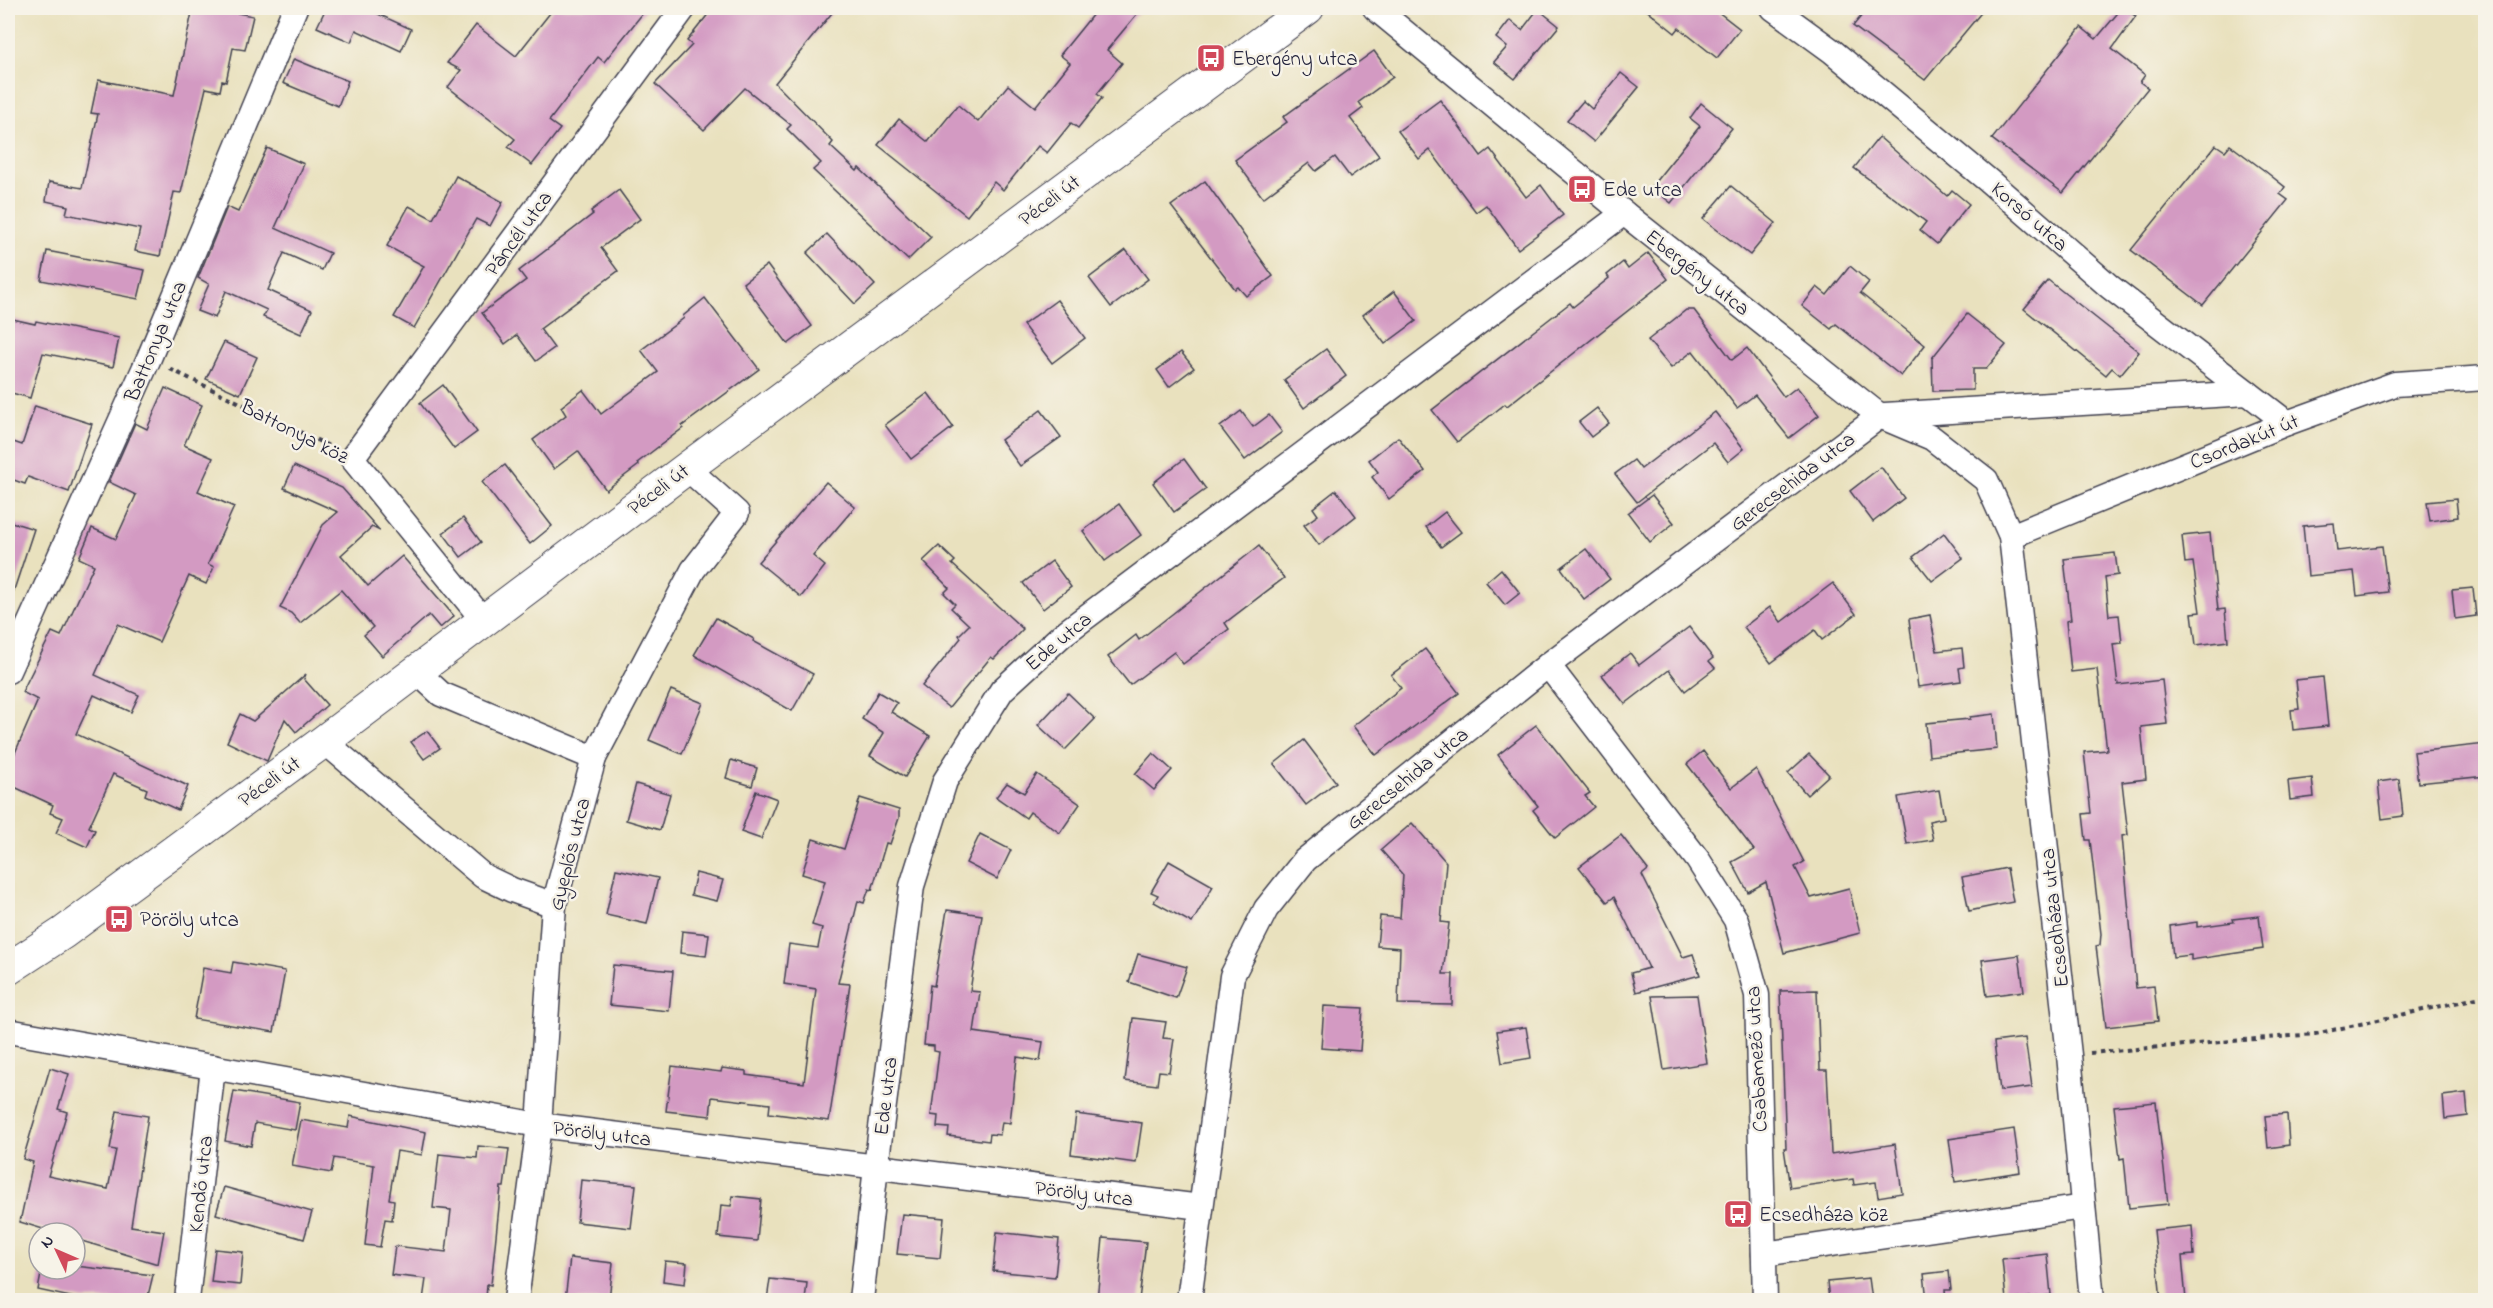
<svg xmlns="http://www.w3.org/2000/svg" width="2493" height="1308" font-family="'Indie Flower',sans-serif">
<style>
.building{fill:#d39ac2}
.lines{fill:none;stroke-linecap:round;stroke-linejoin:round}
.minor-casing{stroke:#403f4f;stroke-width:27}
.major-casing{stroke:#403f4f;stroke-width:34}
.path{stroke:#403f4f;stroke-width:4;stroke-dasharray:4.5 4.5;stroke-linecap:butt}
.minor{stroke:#fff;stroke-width:24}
.major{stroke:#fff;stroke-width:32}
.labels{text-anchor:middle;stroke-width:5;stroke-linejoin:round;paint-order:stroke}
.poi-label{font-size:21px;fill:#22223b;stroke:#f7f3e8;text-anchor:start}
.street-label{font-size:21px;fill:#22223b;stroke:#f7f3e8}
</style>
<rect width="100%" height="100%" fill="#f7f3e8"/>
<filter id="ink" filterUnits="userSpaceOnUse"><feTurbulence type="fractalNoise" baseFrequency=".0167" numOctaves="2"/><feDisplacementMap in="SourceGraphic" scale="12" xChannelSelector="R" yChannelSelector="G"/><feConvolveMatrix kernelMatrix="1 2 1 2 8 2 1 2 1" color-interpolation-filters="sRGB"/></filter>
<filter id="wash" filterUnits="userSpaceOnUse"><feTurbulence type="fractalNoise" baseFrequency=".008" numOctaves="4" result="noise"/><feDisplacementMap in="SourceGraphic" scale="24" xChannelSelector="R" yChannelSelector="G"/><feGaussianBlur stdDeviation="1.35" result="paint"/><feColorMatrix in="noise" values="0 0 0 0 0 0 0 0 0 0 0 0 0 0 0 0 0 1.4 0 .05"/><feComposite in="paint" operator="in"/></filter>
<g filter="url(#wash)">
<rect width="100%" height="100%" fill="#e9e1be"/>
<g id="blocks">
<g class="building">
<path d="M193,8H212L253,16L245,50L233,48L226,82L222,81L220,91L206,88L181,193L174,192L160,256L135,251L140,229L66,214L68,206L46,201L49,182L82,188L98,114L91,113L98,80L174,95Z"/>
<path d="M326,8H365L411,29L401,51L356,30L351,42L317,27Z"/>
<path d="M554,8H647L604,62L598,57L549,121L560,129L532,165L508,147L515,139L448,87L461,70L447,63L476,25L516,56Z"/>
<path d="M713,8H836L775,83L833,142L830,146L857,171L859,168L931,237L908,260L813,170L821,163L787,129L791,125L745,88L704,130L655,84L692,45L687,41Z"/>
<path d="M1098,8H1142L1107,50L1122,63L1097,94L1102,98L1078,128L1071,123L1047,153L1038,146L1003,190L994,182L967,216L878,145L899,119L928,142L958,105L978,122L1008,85L1035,107L1070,63L1060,55Z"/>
<path d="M1644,8H1713L1740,29L1717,58L1679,28L1675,33Z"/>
<path d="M1868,8H1985L1925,80L1853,26Z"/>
<path d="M2122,8L2136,16L2112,49L2145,75L2140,82L2148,88L2063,193L1992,139L2081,27L2096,39Z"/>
<path d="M1538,9L1559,26L1515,79L1494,62L1507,47L1496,38L1510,20L1522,30Z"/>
<path d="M1374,51L1393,77L1359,102L1363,108L1350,118L1379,156L1350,177L1335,157L1316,171L1309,163L1263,198L1235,160L1287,122L1283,117Z"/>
<path d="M294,59L348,81L338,106L283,83Z"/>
<path d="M1621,73L1639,87L1594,142L1567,120L1583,101L1592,109Z"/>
<path d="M1440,100L1481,156L1490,149L1526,197L1541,185L1563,215L1518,249L1486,205L1476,212L1430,150L1419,159L1398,131Z"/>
<path d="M1701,103L1732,128L1671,203L1651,187L1700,126L1690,118Z"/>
<path d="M1879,137L1947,196L1952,190L1969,204L1937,244L1920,230L1926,222L1854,168Z"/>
<path d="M2216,145L2225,151L2230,145L2265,171L2285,187L2280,194L2288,200L2203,305L2131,250Z"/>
<path d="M267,148L304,164L275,228L330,253L322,270L284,253L268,290L312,310L301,334L263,317L267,310L226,291L215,318L197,311L209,284L198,278L227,207L238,212Z"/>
<path d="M456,176L503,202L490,226L476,219L414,328L394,317L424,266L387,246L409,206L433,219Z"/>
<path d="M1205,181L1273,276L1246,296L1238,287L1235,289L1171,206Z"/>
<path d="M1731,186L1776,223L1750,255L1703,219Z"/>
<path d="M619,190L640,219L601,248L618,271L540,329L554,348L536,361L517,335L505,344L482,313L526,280L519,271L593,214L591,211Z"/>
<path d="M827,234L875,285L855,304L807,253Z"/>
<path d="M1126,250L1148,279L1111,307L1089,278Z"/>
<path d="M47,251L145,270L138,299L41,280Z"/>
<path d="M1648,253L1668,279L1507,406L1505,404L1457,442L1432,410L1570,303L1573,307L1609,278L1607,275L1623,262L1628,269Z"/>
<path d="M767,265L812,326L788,344L743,283Z"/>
<path d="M1850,266L1869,282L1860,293L1925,345L1901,376L1836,324L1831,329L1802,306L1817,287L1827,295Z"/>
<path d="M2048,280L2139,352L2120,375L2112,368L2106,375L2024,309Z"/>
<path d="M1394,291L1416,321L1385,344L1363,315Z"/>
<path d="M705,298L759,369L682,426L683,428L637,463L639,465L606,490L578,451L554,469L533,440L566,415L561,407L583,390L601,414L658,372L641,350L684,318L683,316Z"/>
<path d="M1057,300L1085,338L1052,363L1023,325Z"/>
<path d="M1686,310H1694L1732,360L1747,348L1784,397L1797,387L1819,415L1789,438L1755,395L1737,408L1693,351L1671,368L1648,340Z"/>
<path d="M1967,314L2006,345L1986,369H1973V390L1933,391L1932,358Z"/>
<path d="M8,318L35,324L36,321L119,338L113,367L43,353L30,398L8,392Z"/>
<path d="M224,342L257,357L240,394L206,379Z"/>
<path d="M1326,349L1346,376L1304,408L1284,380Z"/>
<path d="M1181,352L1194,368L1169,387L1157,370Z"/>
<path d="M443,385L477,432L454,449L420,403Z"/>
<path d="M165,388L202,405L184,445L213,458L198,491L234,507L208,564L214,567L206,584L189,576L159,642L118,624L95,675L139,695L131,712L94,695L76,734L188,786L178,810L145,795L147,789L113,774L89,827L95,830L87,847L56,833L63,818L50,813L53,805L8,784V769L38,700L22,692L52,632L61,636L94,565L79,558L92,528L116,539L136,495L109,482L135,423L147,429Z"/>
<path d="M928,393L953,427L911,459L885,425Z"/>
<path d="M35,406L92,424L69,492L28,477L25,484L8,478V440L22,445Z"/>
<path d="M1597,408L1609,423L1591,437L1579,422Z"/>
<path d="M1041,410L1061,437L1020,466L1001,440Z"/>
<path d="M1241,411L1253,427L1269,415L1282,432L1245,460L1220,427Z"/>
<path d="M1715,412L1744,449L1728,462L1713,443L1637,502L1615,474L1634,460L1641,469Z"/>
<path d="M1398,437L1425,471L1389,499L1372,477L1378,472L1369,460Z"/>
<path d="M1184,459L1206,489L1174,512L1153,483Z"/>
<path d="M505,465L552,526L530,544L482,482Z"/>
<path d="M294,466L342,488L380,531L372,527L341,555L368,586L402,556L454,616L440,628L429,615L382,656L364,635L373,627L341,590L300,623L291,613L280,608L323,525L338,512L284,488Z"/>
<path d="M1881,467L1904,498L1873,522L1850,491Z"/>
<path d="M826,482L855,507L813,556L825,566L801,597L758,562Z"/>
<path d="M1336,490L1356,516L1319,545L1304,525L1318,515L1313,508Z"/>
<path d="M1652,495L1674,523L1650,542L1628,513Z"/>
<path d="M2456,499L2458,517L2430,521L2427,502Z"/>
<path d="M1119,504L1141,535L1105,561L1083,531Z"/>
<path d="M1445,512L1461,532L1441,547L1426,527Z"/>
<path d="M463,518L481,542L461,557L443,533Z"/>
<path d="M8,521L34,529L11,599L8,598Z"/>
<path d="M2334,523L2337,551L2382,546L2388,592L2357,596L2354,571L2308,576L2303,526Z"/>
<path d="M1944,533L1963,558L1932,581L1913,557Z"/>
<path d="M2210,533L2218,610L2225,609L2228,641L2196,645L2192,613L2200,612L2193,562L2185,563L2182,536Z"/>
<path d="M939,546L955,561L952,564L1023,629L994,659L991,657L949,708L922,686L961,638L959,635L969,625L951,608L955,604L944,593L949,588L923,561Z"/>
<path d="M1259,546L1284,578L1225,623L1229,629L1183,664L1174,652L1130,685L1108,657L1136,635L1139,640Z"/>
<path d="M1586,549L1610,579L1584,599L1561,568Z"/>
<path d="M2115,553L2118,575L2105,577L2109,616L2119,615L2122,643L2113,644L2118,685L2162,680L2167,724L2141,727L2146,779L2122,782L2128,835L2122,836L2136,988L2154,986L2158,1021L2106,1027L2096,946L2100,945L2101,934L2090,840H2086L2083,814L2091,813L2084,752L2107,750L2097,669L2071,672L2066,621L2071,620L2064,559Z"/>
<path d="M1052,561L1071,587L1043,609L1023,583Z"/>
<path d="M1501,569L1520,593L1505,605L1486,582Z"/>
<path d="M1833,583L1856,614L1822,640L1815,630L1771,663L1744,627L1770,607L1781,622Z"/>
<path d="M2473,588L2476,616L2455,619L2452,590Z"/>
<path d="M1930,615L1937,651L1962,648L1964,667L1959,668L1961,681L1918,687L1909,619Z"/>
<path d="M716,618L754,639L753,641L813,674L792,711L694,655Z"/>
<path d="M1689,627L1713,658L1709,661L1715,668L1685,691L1669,670L1625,704L1602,675L1630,653L1639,665Z"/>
<path d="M1425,649L1459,693L1376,755L1353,726L1401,688L1391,675Z"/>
<path d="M306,674L304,679L327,705L296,732L285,719L267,761L227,742L240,714L253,721Z"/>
<path d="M2323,677L2328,726L2293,730L2291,710L2299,709L2296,680Z"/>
<path d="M671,690L703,703L682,754L649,740Z"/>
<path d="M878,692L897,703L891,712L930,736L905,777L870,756L884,733L862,719Z"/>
<path d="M1068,693L1095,719L1065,750L1038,725Z"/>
<path d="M1994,714L1997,749L1929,756L1926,723L1970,719V717Z"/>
<path d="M1536,725L1590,793L1585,796L1594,807L1555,838L1533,810L1538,806L1498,755Z"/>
<path d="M427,731L440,748L424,759L411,742Z"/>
<path d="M1304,740L1336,782L1306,805L1274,764Z"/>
<path d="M2486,744V776L2418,783L2414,752Z"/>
<path d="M1703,751L1731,788L1756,769L1804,862L1795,867L1811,898L1849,888L1860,933L1784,953L1766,882L1748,892L1732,862L1754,850L1687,764Z"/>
<path d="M1153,753L1172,770L1154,790L1135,774Z"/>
<path d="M1809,754L1829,775L1807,795L1788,773Z"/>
<path d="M731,760L757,768L752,786L726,778Z"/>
<path d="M1037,774L1080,804L1060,833L1030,812L1026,818L996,797L1007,783L1024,793Z"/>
<path d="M2312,778L2314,797L2290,800L2288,781Z"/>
<path d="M2399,779L2403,816L2382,819L2378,782Z"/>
<path d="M636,784L670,794L660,830L626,820Z"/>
<path d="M1939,790L1944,818L1929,821L1933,840L1907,844L1898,797Z"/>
<path d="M756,791L777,799L761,839L741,832Z"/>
<path d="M860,798L899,810V818L890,844L886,843L872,890L869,889L864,903L858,901L838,983L850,984L829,1121L769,1113L770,1104L712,1097L710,1116L666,1111L672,1066L721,1072L722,1068L746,1071V1075L804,1083L816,989L784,984L789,944L818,948L822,928L812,925L825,881L802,874L813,839L844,849Z"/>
<path d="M1412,823L1446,862L1441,922L1449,923L1443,974H1453L1452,1005L1398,1004L1400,948L1377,946L1380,916L1400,918L1403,875L1381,850Z"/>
<path d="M980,834L1011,850L997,879L966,863Z"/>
<path d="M1621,835L1648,870L1642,875L1683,957L1693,954L1700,975L1636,992L1631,973L1649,968L1614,897L1607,902L1579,867Z"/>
<path d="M1169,861L1213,886L1192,923L1154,902L1158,895L1151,892Z"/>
<path d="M2007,868L2013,902L1969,911L1962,877Z"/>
<path d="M616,869L658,878L647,924L606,915Z"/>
<path d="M696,873L723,880L717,901L691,895Z"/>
<path d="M947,910L982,915L970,991L980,992L974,1032L1043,1042L1040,1061L1017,1057L1010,1123L1002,1122L1000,1135L990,1134L989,1141L948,1136L949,1128L937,1127L938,1116L931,1115L939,1052L934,1051V1046L924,1045L930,985L934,986Z"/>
<path d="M2259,916L2263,949L2191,960V955L2173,957L2170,926L2197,922V927L2234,922L2233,919Z"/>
<path d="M682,931L709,934L706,956L680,953Z"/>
<path d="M1138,954L1187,967L1176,998L1129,982Z"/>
<path d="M2019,955L2024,991L1987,996L1982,960Z"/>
<path d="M233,962L285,971L274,1032L194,1019L203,968L231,973Z"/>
<path d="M613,965L673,971L669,1011L609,1005Z"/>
<path d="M1817,990L1820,1070H1827L1831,1154L1895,1144L1902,1193L1878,1197L1876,1182L1854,1185L1853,1179L1790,1188L1784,1148H1786L1780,991Z"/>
<path d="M1697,995L1707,1063L1664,1070L1652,996Z"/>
<path d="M1324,1006L1363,1008L1360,1051L1321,1048Z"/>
<path d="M1133,1018L1166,1022L1163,1038L1174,1039L1169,1072L1159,1071L1157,1085L1125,1081Z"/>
<path d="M1526,1027L1531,1058L1502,1063L1497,1031Z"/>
<path d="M2025,1038L2032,1087L2000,1091L1994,1042Z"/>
<path d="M50,1068L69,1074L58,1109L67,1112L48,1176L108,1189L116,1150L110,1149L117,1111L148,1116L131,1226L164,1231L158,1264L75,1239V1233H56L20,1222L33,1162L23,1159Z"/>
<path d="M234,1091L300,1102L295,1130L255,1123L251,1146L225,1141Z"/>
<path d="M2466,1093L2468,1116L2445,1119L2443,1096Z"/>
<path d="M2156,1102L2168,1204L2129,1208L2124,1158L2120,1159L2114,1106Z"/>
<path d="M1076,1114L1142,1123L1136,1163L1071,1154Z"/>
<path d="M2287,1114L2289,1145L2268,1148L2265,1116Z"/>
<path d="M350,1116L426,1132L422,1155L397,1151L389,1199L394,1200L392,1220L385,1219L380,1247L365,1245L374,1165L334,1158L331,1173L292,1166L301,1120L348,1128Z"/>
<path d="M2014,1129L2020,1172L1955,1182L1949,1139Z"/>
<path d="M478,1146L509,1149L504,1187H501L491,1285L487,1284L486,1300H423L426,1279L391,1275L395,1246L446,1252L451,1210L433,1208L439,1154L477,1158Z"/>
<path d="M581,1180L636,1185L631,1228L577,1222Z"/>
<path d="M224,1187L312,1212L304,1239L216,1214Z"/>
<path d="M733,1196L761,1199L757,1241L718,1237L721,1205L731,1206Z"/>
<path d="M902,1214L944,1218L940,1258L897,1254Z"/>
<path d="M2192,1226L2194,1255L2182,1256L2186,1300H2161L2154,1230Z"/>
<path d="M997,1232L1059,1239L1055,1277L993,1271Z"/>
<path d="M1103,1238L1146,1242L1139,1300H1097Z"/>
<path d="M215,1249L243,1252L240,1285L211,1282Z"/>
<path d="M2047,1254L2051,1295L2006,1300L2002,1259Z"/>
<path d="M570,1258L613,1263L609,1300H565Z"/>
<path d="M665,1261L687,1263L685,1284L663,1281Z"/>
<path d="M75,1266L153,1275L147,1300H84L38,1290L42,1269H75Z"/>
<path d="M1949,1271L1951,1290H1945L1946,1300H1927L1924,1274Z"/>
<path d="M1869,1278L1872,1300H1829L1827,1282Z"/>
<path d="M770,1279L807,1283L805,1300H767Z"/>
</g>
</g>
</g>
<g filter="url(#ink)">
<use href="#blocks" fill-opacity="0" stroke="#403f4f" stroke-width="1.5"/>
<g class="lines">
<g class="minor-casing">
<g id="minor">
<path d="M1375,8L1624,213L1880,416L1932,438L1986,480L2011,536L2069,1055L2092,1300"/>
<path d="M1773,8L1832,51L1990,182L2110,287L2287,423"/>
<path d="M1885,415L2248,393"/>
<path d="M2011,536L2287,423L2395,384L2486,378"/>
<path d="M484,621L352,458L684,8"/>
<path d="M1548,665L1698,860L1736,920L1757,995L1765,1300"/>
<path d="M8,671L149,358L295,8"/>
<path d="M416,671L441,694L594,758"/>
<path d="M324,741L483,876L512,890L554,905"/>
<path d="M8,1031L539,1125L1201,1207"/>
<path d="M1764,1254L2083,1207"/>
<path d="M187,1300L213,1067"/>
<path d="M516,1300L539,1125L554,905L594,758L693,570L737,513L687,468"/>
<path d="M861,1300L876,1167L912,886L945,781L1002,690L1062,635L1624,213"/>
<path d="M1189,1300L1232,976L1266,909L1305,860L1548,665L1880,416"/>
</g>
</g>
<g class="major-casing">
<path id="major" d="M8,969L63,933L324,741L687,468L1308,8"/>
</g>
<g class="path">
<path d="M170,369L333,448"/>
<path d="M2090,1053L2315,1034L2486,996"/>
</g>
<use href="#minor" class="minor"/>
<use href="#major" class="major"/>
</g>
</g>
<defs>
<g id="bus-square" transform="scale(1.5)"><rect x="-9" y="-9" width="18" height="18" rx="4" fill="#d1495b" stroke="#f7f3e8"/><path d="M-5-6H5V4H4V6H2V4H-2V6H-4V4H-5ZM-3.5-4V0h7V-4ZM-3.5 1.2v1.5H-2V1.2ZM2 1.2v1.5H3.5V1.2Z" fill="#fff"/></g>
</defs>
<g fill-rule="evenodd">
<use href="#bus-square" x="1211" y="58"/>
<use href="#bus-square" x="1582" y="189"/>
<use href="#bus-square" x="119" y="919"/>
<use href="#bus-square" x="1738" y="1214"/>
</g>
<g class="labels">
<g class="poi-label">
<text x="1232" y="65">Ebergény utca</text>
<text x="1603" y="196">Ede utca</text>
<text x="140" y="926">Pöröly utca</text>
<text x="1759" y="1221">Ecsedháza köz</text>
</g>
<g class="street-label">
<text transform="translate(1049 200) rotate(-37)" y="7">Péceli út</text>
<text transform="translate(2030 216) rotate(41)" y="7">Korsó utca</text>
<text transform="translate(518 233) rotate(-54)" y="7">Páncél utca</text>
<text transform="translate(1698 272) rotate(38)" y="7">Ebergény utca</text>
<text transform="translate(155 341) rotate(-67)" y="7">Battonya utca</text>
<text transform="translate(295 431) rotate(27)" y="7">Battonya köz</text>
<text transform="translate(2244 441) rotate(-22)" y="7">Csordakút út</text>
<text transform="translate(1792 481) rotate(-37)" y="7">Gerecsehida utca</text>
<text transform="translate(658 489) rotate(-37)" y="7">Péceli út</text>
<text transform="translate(1058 641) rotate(-40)" y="7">Ede utca</text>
<text transform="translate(1407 778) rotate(-39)" y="7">Gerecsehida utca</text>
<text transform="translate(269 781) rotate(-36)" y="7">Péceli út</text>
<text transform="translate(569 854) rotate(-76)" y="7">Gyeplős utca</text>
<text transform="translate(2054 918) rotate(-96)" y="7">Ecsedháza utca</text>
<text transform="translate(1756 1059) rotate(-93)" y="7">Csabamező utca</text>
<text transform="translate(885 1096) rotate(-83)" y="7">Ede utca</text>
<text transform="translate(602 1133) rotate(7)" y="7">Pöröly utca</text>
<text transform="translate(200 1184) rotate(-84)" y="7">Kendő utca</text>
<text transform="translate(1084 1193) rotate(7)" y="7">Pöröly utca</text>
</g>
</g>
<rect width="2493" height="1308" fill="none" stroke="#f7f3e8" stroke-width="30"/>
<g transform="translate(57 1251) rotate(314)"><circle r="28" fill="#f7f3e8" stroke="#a29fa3" stroke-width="1.5"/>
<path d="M0-4.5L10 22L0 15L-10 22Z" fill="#d1495b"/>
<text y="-9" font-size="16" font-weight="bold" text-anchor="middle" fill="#22223b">N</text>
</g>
</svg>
